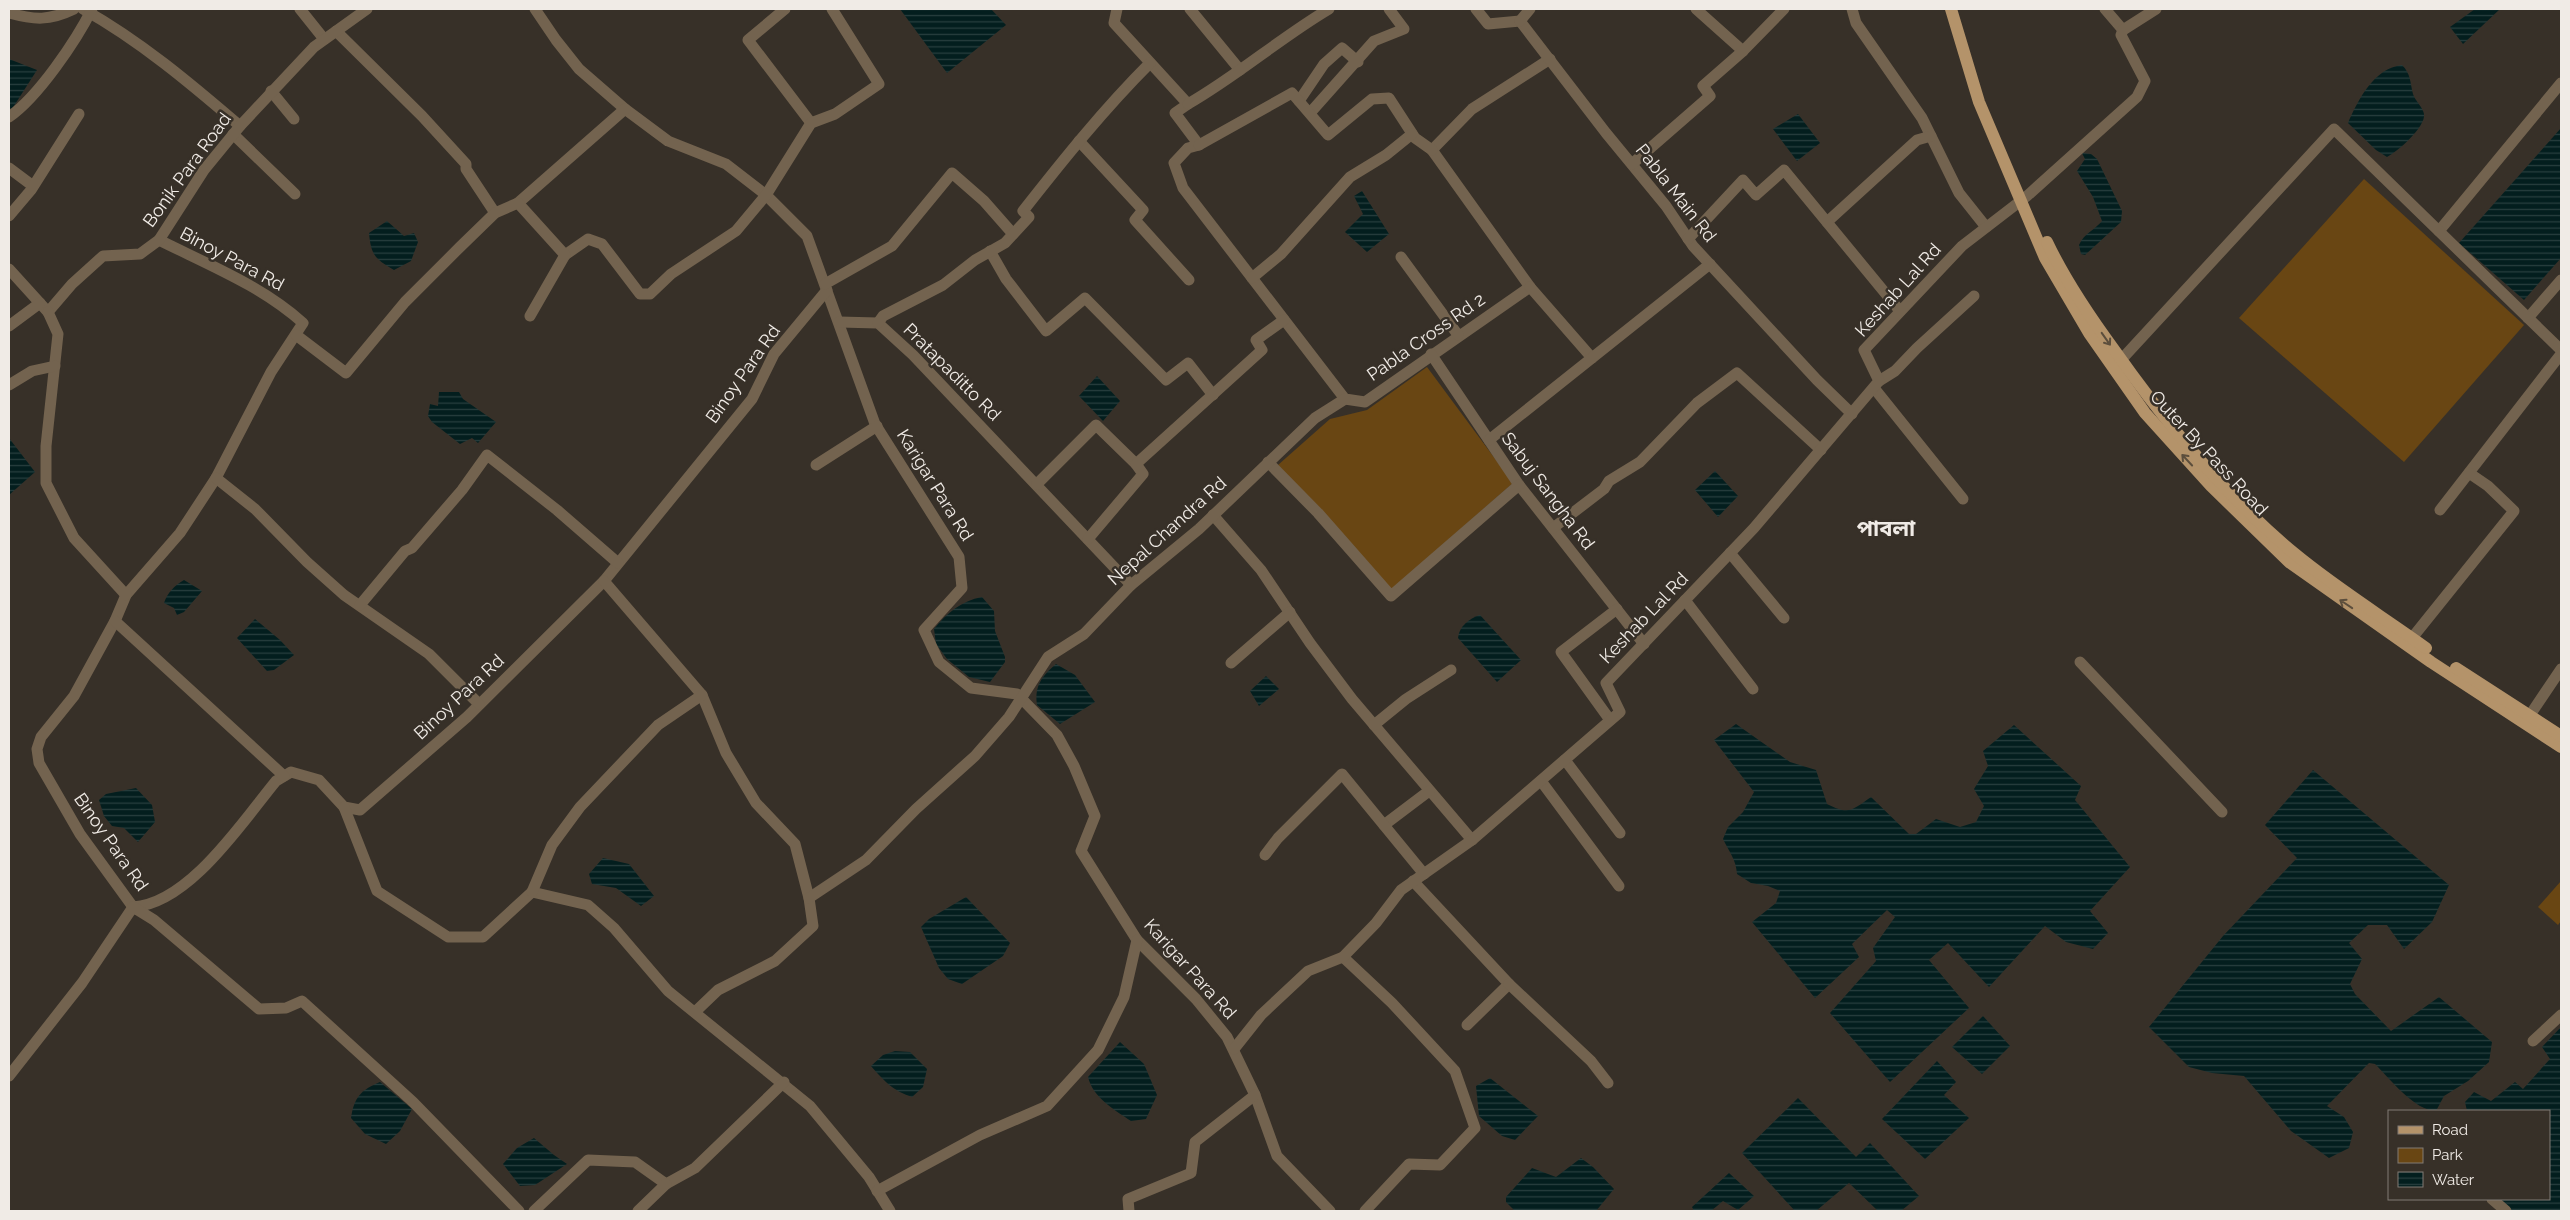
<svg xmlns="http://www.w3.org/2000/svg" width="2570" height="1220" font-family="Raleway,'Noto Sans Bengali',sans-serif">
<style>
.green{fill:#694613}
.water{fill:url(#water-rules)}
.lines{fill:none;stroke-linecap:round;stroke-linejoin:round}
.minor{stroke:#73634f;stroke-width:11}
.major{stroke:#b4936a;stroke-width:12}
.oneway{stroke:#5c4e3c}
.labels{text-anchor:middle;stroke-width:5;stroke-linejoin:round;paint-order:stroke}
.street-label{font-size:18px;fill:#f0ebe6;stroke:#373028}
.district-label{font-size:22px;font-weight:bold;fill:#f0ebe6;stroke:#373028}
</style>
<defs>
<pattern id="water-rules" width="6" height="5" patternUnits="userSpaceOnUse" patternTransform="scale(1.25)"><rect width="6" height="5" fill="#031e1e"/><path d="M0 2.5h6" fill="none" stroke="#283f3f"/></pattern>
</defs>
<rect width="100%" height="100%" fill="#373028"/>
<g class="green">
<path d="M2364,179L2524,325L2404,462L2239,318Z"/>
<path d="M1427,367L1513,483L1391,590L1278,465L1330,419L1367,410Z"/>
<path d="M2561,881V921L2558,925L2538,907Z"/>
</g>
<g class="water">
<path d="M900,9H991L1006,25L947,73Z"/>
<path d="M2475,9H2500L2463,44L2450,27Z"/>
<path d="M9,59L37,70L12,109L9,108Z"/>
<path d="M2402,65C2411,74 2410,82 2413,94C2415,101 2423,107 2424,114C2426,127 2397,152 2387,157L2376,150L2348,123C2358,100 2374,68 2402,65Z"/>
<path d="M1798,114L1820,143L1797,161L1773,129Z"/>
<path d="M2561,128V258L2524,300L2459,243Z"/>
<path d="M2082,153L2091,154L2097,159L2122,211L2121,222L2085,255L2081,254L2079,245C2084,233 2095,230 2102,221L2093,197L2077,171L2085,159Z"/>
<path d="M1362,191L1389,234L1367,252L1345,232L1363,214L1354,196Z"/>
<path d="M387,221L404,236L414,233L418,242L411,261L394,270C375,259 371,255 369,233Z"/>
<path d="M1097,376L1120,401L1103,421L1079,396Z"/>
<path d="M439,392H459L463,399L496,422L478,443L472,438L460,444L432,422L428,416L430,404L438,406Z"/>
<path d="M9,438L35,472L9,495Z"/>
<path d="M1715,471L1738,496L1718,517L1695,490Z"/>
<path d="M184,580L202,591L184,612L177,615L174,608L164,603C168,592 174,586 184,580Z"/>
<path d="M982,597L994,611L995,631L1005,657V662L990,682L969,677L947,659L936,644L934,629C947,613 961,601 982,597Z"/>
<path d="M1480,615L1521,660L1497,682L1458,638C1459,626 1470,618 1480,615Z"/>
<path d="M255,619L280,640L294,655L274,670L267,671L237,638Z"/>
<path d="M1056,664L1075,675L1095,702L1060,724L1037,705C1034,686 1042,676 1056,664Z"/>
<path d="M1266,676L1279,689L1259,706L1250,691Z"/>
<path d="M1736,724L1790,762L1816,770L1827,804C1849,815 1851,811 1871,797L1909,834H1916L1936,819L1960,827L1976,822L1984,806L1974,789L1988,766L1983,751L2014,725L2081,786L2075,800L2130,867L2090,911L2108,933L2093,949L2066,942L2045,926L1989,987L1948,943L1929,960L1969,1008L1890,1082L1830,1013L1876,961L1873,948L1895,917L1887,910L1852,944L1859,957L1815,998L1752,922L1776,903L1780,891L1768,886L1751,883L1737,874C1736,859 1729,852 1723,839L1728,827L1743,812L1754,792L1714,740Z"/>
<path d="M2313,770L2449,885L2432,922L2404,949L2387,925H2368L2349,943L2362,959L2350,984L2355,994L2391,1031L2439,997L2492,1042L2489,1062L2468,1081L2444,1096L2436,1111C2415,1111 2389,1078 2375,1064L2369,1063L2327,1106L2344,1117L2353,1132L2349,1148L2329,1158L2291,1131L2244,1076L2212,1073L2189,1067L2149,1027L2223,936L2297,858L2265,825Z"/>
<path d="M136,788L152,805L155,822L138,842L124,828L112,826L104,816L99,800L106,794Z"/>
<path d="M603,858L629,864L654,896L641,906L616,888L592,884L589,874Z"/>
<path d="M966,897L1010,943L1003,956L962,984L948,979L939,968L921,927L929,919Z"/>
<path d="M1983,1016L2010,1046L1982,1074L1952,1047Z"/>
<path d="M2561,1027V1211H2509L2495,1199H2549V1111H2467L2465,1102L2474,1092L2491,1101L2515,1082L2523,1089L2550,1059L2542,1047Z"/>
<path d="M1120,1042L1144,1064L1157,1095L1146,1119L1131,1121C1115,1110 1093,1098 1088,1077Z"/>
<path d="M895,1051L910,1052L927,1069L923,1087L912,1097C893,1091 884,1081 871,1066L883,1055Z"/>
<path d="M1937,1061L1956,1082L1944,1095L1969,1118L1925,1159L1882,1119Z"/>
<path d="M1490,1078L1538,1116L1515,1140L1502,1136L1479,1116L1476,1086Z"/>
<path d="M380,1082L412,1109L400,1131L386,1144L365,1134L351,1118C354,1097 361,1090 380,1082Z"/>
<path d="M1798,1098L1856,1157L1870,1143L1919,1196L1901,1211H1878L1849,1183L1816,1211H1795L1742,1153Z"/>
<path d="M534,1138L554,1155L567,1164L535,1185L520,1186L503,1164L517,1148Z"/>
<path d="M1581,1158L1593,1167L1614,1189L1596,1211H1515L1506,1202V1197L1532,1168L1556,1177Z"/>
<path d="M1729,1173L1754,1196L1738,1210L1723,1201L1711,1211H1694L1692,1207Z"/>
</g>
<g class="lines">
<g class="minor">
<path d="M83,9C140,41 190,83 240,126"/>
<path d="M300,9L324,39"/>
<path d="M535,9L556,40L579,69L625,109L668,141L726,164L766,195L807,236L875,424L959,557L962,588L924,630L939,662L971,688L1017,694L1057,735L1074,766L1095,816L1081,851L1137,940L1196,999L1227,1037L1255,1095L1277,1156L1330,1211"/>
<path d="M785,9L748,40L811,123"/>
<path d="M1117,9L1114,23L1188,104L1175,113L1199,145L1188,148L1174,163L1183,188L1345,399L1365,402L1530,287L1432,150L1472,109L1550,59"/>
<path d="M1190,9L1240,70"/>
<path d="M1476,9L1488,24L1520,21"/>
<path d="M1696,9L1743,51"/>
<path d="M1852,9L1856,23L1922,118L1959,193L1986,227"/>
<path d="M2105,9L2123,30"/>
<path d="M9,13C35,20 49,21 74,9"/>
<path d="M1520,21L1606,133L1666,206L1693,246L1817,380L1852,414"/>
<path d="M1520,21L1530,9"/>
<path d="M336,31L422,116L466,164V169L495,213"/>
<path d="M271,91L294,119"/>
<path d="M1299,101L1324,64L1342,48L1358,62"/>
<path d="M1188,104C1237,76 1280,38 1329,9"/>
<path d="M1310,113L1374,41L1404,29L1389,9"/>
<path d="M9,117C38,97 76,41 92,9"/>
<path d="M233,134L295,194"/>
<path d="M1079,141L1143,210L1135,220L1189,280"/>
<path d="M1199,145L1292,93L1328,135L1372,99L1389,98L1415,138L1432,150"/>
<path d="M1632,164L1710,96L1703,86L1743,51L1784,9"/>
<path d="M9,168L33,186"/>
<path d="M518,203L625,109"/>
<path d="M9,216L31,190L79,114"/>
<path d="M1827,222L1917,140L1931,136"/>
<path d="M2439,231L2561,83"/>
<path d="M1688,239L1743,180L1756,195L1784,170L1900,311"/>
<path d="M159,240C209,265 262,286 303,323L271,372L216,478L180,533L126,595L115,621L74,696L41,737L37,749L39,763L80,834L133,907C189,904 243,821 276,781L291,772L319,780L344,807L360,810L467,717L604,581L752,399L774,354L827,290"/>
<path d="M990,251L1006,279L1046,331L1085,298L1166,380L1188,363L1213,395"/>
<path d="M565,255L588,239L602,244L640,294H650L671,274L736,231L766,195L811,123L835,114L879,84L832,9"/>
<path d="M1401,257L1458,335"/>
<path d="M9,269L48,312L72,284L103,256L140,254L159,240L204,170L240,126L314,47L367,9"/>
<path d="M1252,278L1281,254L1350,177L1386,155L1412,134"/>
<path d="M825,284L892,246L952,173L984,201L1013,234"/>
<path d="M1530,287L1592,358"/>
<path d="M48,312L58,334L46,446V483L74,538L126,595"/>
<path d="M2528,318L2561,280"/>
<path d="M839,322L878,323L913,355L1131,585"/>
<path d="M878,323L883,316L943,285L975,260L1005,243L1029,217L1023,211C1063,160 1104,109 1150,63"/>
<path d="M9,326L40,303"/>
<path d="M296,335L346,373L405,302L460,247L495,213L518,203L565,255L530,316"/>
<path d="M1431,354L1519,485L1644,644"/>
<path d="M2121,360L2334,129L2561,350"/>
<path d="M1879,381L1895,371L1917,348L1974,296"/>
<path d="M9,385L32,371L55,366"/>
<path d="M1874,388L1963,499"/>
<path d="M1489,440L1710,264"/>
<path d="M1268,462L1318,513L1391,596L1519,485"/>
<path d="M816,465L877,426"/>
<path d="M216,478L255,509L307,562L344,595L429,654L479,704"/>
<path d="M1037,484L1096,425L1136,464"/>
<path d="M2440,510L2561,354"/>
<path d="M1213,515L1261,570L1310,643L1352,699L1472,840"/>
<path d="M1553,528L1604,489L1609,481L1640,462L1697,403L1737,373L1821,450"/>
<path d="M1088,539L1143,474L1136,464L1262,350L1256,340L1284,320"/>
<path d="M1730,553L1784,618"/>
<path d="M604,581L702,695L726,753L756,803L795,844L809,898L813,926L775,961L718,990L695,1012"/>
<path d="M1685,600L1753,689"/>
<path d="M360,605L405,551L412,548L462,490L487,455L557,510L618,563"/>
<path d="M115,621L284,776"/>
<path d="M2412,638L2514,511L2488,486L2469,473"/>
<path d="M2080,662L2222,812"/>
<path d="M1231,663L1290,612"/>
<path d="M2530,715L2561,669"/>
<path d="M1610,720L1561,652L1617,609"/>
<path d="M1374,725L1406,699L1451,670"/>
<path d="M1565,760L1620,833"/>
<path d="M1541,781L1619,886"/>
<path d="M344,807L377,891L448,937H483L532,892L588,905L614,928L668,991L810,1106L869,1177L890,1211"/>
<path d="M1384,825L1429,791"/>
<path d="M1265,855L1278,838L1342,774L1424,874"/>
<path d="M1413,881L1509,984L1467,1025"/>
<path d="M532,892L552,845L580,807L658,725L702,695"/>
<path d="M809,898L866,860L916,809L975,756L1009,717L1048,657L1084,634L1131,585L1199,529L1315,418L1345,399"/>
<path d="M1343,957L1392,1003L1455,1071L1475,1128L1440,1165L1409,1164L1365,1211"/>
<path d="M1509,984L1591,1061L1608,1083"/>
<path d="M2533,1041L2561,1015"/>
<path d="M1234,1049L1261,1015L1308,971L1343,957L1376,923L1401,890L1472,840L1620,712L1606,683L1754,528L1879,381L1864,350L1962,246L2027,196L2137,97L2145,81L2121,35L2123,30L2156,9"/>
<path d="M9,1076L82,983L133,907L154,920L259,1009L286,1008L302,1001L413,1102L519,1211"/>
<path d="M877,1191L980,1135L1047,1106L1098,1050L1124,997L1137,940"/>
<path d="M2492,1199L2506,1211"/>
<path d="M534,1211L588,1160L635,1162L666,1184L695,1168L784,1082"/>
<path d="M638,1211L666,1184"/>
<path d="M1129,1211L1128,1199L1191,1173L1195,1142L1255,1095"/>
</g>
<g class="major">
<path d="M1951,9L1979,102L2045,258L2089,333L2145,413L2211,486L2289,562L2431,662L2561,747"/>
<path d="M2047,242C2065,280 2090,317 2115,351C2166,423 2226,497 2295,554C2336,588 2383,617 2426,648"/>
<path d="M2456,668L2561,736"/>
</g>
</g>
<defs><path id="oneway-shaft" d="M-6 0H5M1.5-3L5.5 0L1.5 3" fill="none" stroke-width="1.6" stroke-linecap="round" stroke-linejoin="round" transform="scale(1.25)"/></defs>
<g class="oneway">
<use href="#oneway-shaft" transform="translate(2106 339) rotate(55)"/>
<use href="#oneway-shaft" transform="translate(2187 460) rotate(-133)"/>
<use href="#oneway-shaft" transform="translate(2346 604) rotate(-146)"/>
</g>
<g class="labels">
<g class="street-label">
<text transform="translate(187 170) rotate(-54)" y="6">Bonik Para Road</text>
<text transform="translate(1676 193) rotate(52)" y="6">Pabla Main Rd</text>
<text transform="translate(232 259) rotate(28)" y="6">Binoy Para Rd</text>
<text transform="translate(1898 290) rotate(-48)" y="6">Keshab Lal Rd</text>
<text transform="translate(1426 337) rotate(-35)" y="6">Pabla Cross Rd 2</text>
<text transform="translate(952 372) rotate(45)" y="6">Pratapaditto Rd</text>
<text transform="translate(743 374) rotate(-55)" y="6">Binoy Para Rd</text>
<text transform="translate(2209 453) rotate(47)" y="6">Outer By Pass Road</text>
<text transform="translate(935 485) rotate(58)" y="6">Karigar Para Rd</text>
<text transform="translate(1548 491) rotate(53)" y="6">Sabuj Sangha Rd</text>
<text transform="translate(1167 531) rotate(-42)" y="6">Nepal Chandra Rd</text>
<text transform="translate(1644 618) rotate(-46)" y="6">Keshab Lal Rd</text>
<text transform="translate(459 697) rotate(-43)" y="6">Binoy Para Rd</text>
<text transform="translate(111 842) rotate(55)" y="6">Binoy Para Rd</text>
<text transform="translate(1190 969) rotate(48)" y="6">Karigar Para Rd</text>
</g>
<g class="district-label">
<text x="1886" y="536">পাবলা</text>
</g>
</g>
<rect width="2570" height="1220" fill="none" stroke="#f0ebe6" stroke-width="20"/>
<rect x="2388" y="1110" width="162" height="90" fill="#373028" stroke="#817b74"/>
<rect x="2398" y="1126" width="25" height="8" fill="#b4936a" stroke="#817b74"/>
<text x="2432" y="1135" font-size="15" fill="#f0ebe6">Road</text>
<rect x="2398" y="1148" width="25" height="15" fill="#694613" stroke="#817b74"/>
<text x="2432" y="1160" font-size="15" fill="#f0ebe6">Park</text>
<rect x="2398" y="1172" width="25" height="15" fill="url(#water-rules)" stroke="#817b74"/>
<text x="2432" y="1185" font-size="15" fill="#f0ebe6">Water</text>
</svg>
